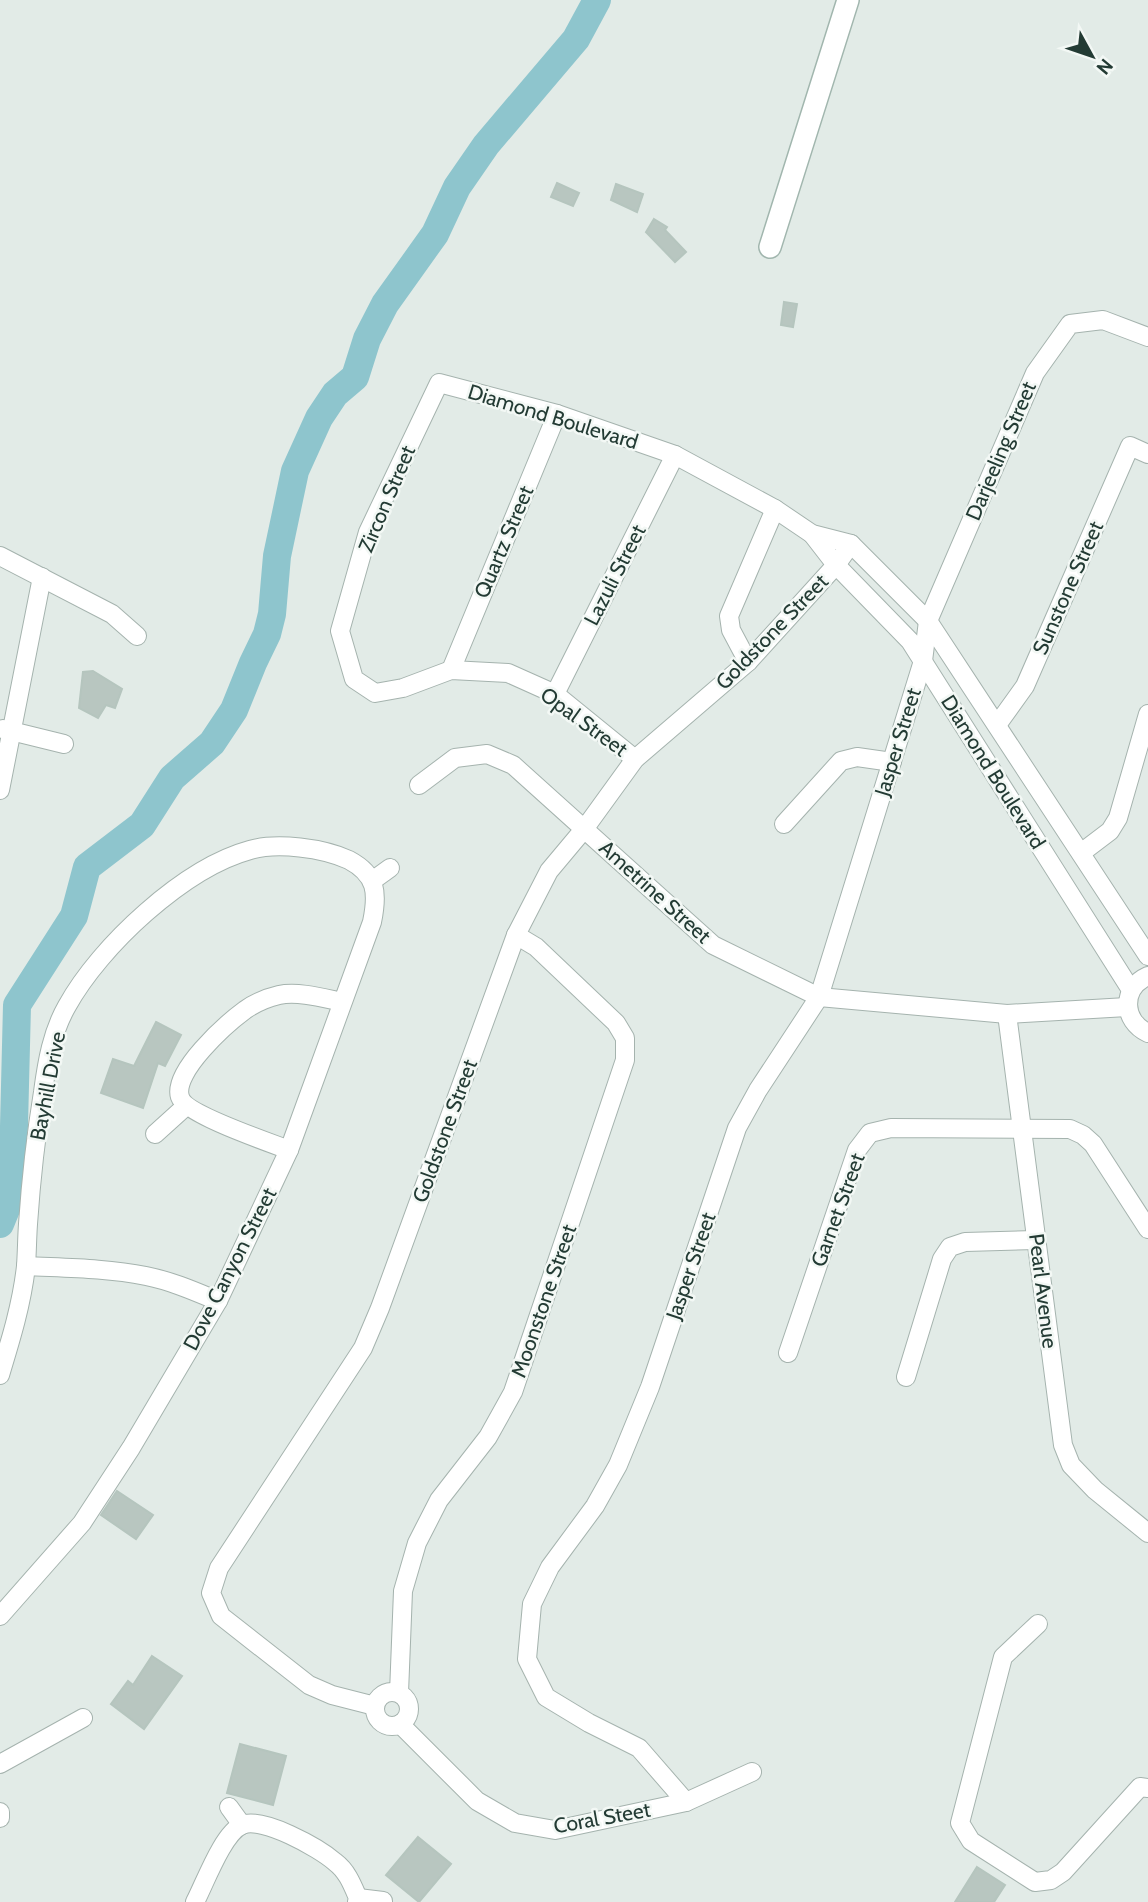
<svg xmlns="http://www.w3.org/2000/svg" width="1148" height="1902" font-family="Cabin,sans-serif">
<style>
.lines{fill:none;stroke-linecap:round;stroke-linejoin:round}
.river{stroke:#8ec5cd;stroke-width:28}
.building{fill:#b8c6c0;stroke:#b5c5be;stroke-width:2}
.street-casing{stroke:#a5b3ae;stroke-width:20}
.secondary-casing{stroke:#a1b6ae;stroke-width:24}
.street{stroke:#fff;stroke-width:18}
.secondary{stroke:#fff;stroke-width:21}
.labels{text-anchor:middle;stroke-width:5;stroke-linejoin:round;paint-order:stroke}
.street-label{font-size:21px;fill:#233b34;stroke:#f3f8f5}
</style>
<rect width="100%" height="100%" fill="#e2ebe7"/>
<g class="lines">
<path class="river" d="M0,1224L9,1202L14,1126L17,1005L74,916L87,867L142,825L172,778L212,743L234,710L253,663L267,634L272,614L277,556L295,471L319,418L335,394L355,377L367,339L385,304L435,234L457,187L486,145L576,39L597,0"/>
</g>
<g class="building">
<path d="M557,183L579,193L573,206L551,197Z"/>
<path d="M616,184L643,194L637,212L611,200Z"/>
<path d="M654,219L667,227L665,230L686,252L675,262L646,232Z"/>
<path d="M784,302L797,304L793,327L781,325Z"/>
<path d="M93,671L122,689L115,708L106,705L98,718L79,708L83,672Z"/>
<path d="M156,1022L181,1035L165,1066L158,1063L143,1108L101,1093L113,1059L134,1066Z"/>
<path d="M117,1491L153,1515L136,1539L101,1515Z"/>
<path d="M152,1656L182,1676L144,1729L111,1704L128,1681L133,1685Z"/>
<path d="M240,1744L286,1756L273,1805L227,1793Z"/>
<path d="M418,1837L451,1864L419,1902L386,1875Z"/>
<path d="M977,1867L1005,1885L994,1902H955Z"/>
</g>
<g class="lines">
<g class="street-casing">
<g id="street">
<path d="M812,534L836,565L910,641L1131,990"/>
<path d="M0,556L112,614L137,636"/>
<path d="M748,662L731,630L729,616L775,509"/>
<path d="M451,670L557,414"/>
<path d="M555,694L675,455"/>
<path d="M997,725L1025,686L1130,446L1148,454"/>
<path d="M3,729L64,744"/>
<path d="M635,759L555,694L508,673L451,670L403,688L375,693L354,679L340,631L368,532L439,383L557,414L675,455L775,509L812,534L851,544L928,621L1148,956"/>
<path d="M419,785L455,758L487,754L513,765L713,945L819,997L1007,1014L1127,1007"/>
<path d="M0,790L42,577"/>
<path d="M784,824L841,761L857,757L892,762"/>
<path d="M1081,853L1110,831L1118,818L1148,714"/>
<path d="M372,881L390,868"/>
<path d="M1148,976C1121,988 1122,1021 1148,1033"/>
<path d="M1007,1014L1063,1445L1071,1465L1095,1490L1148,1533"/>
<path d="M155,1134L186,1106"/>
<path d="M289,1150C271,1143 185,1114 180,1097C172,1072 226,1024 245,1010C255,1003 266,998 279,995C298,991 323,998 342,1002"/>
<path d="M26,1266C66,1268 106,1268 146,1276C171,1281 194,1291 218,1301"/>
<path d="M788,1353L857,1150L870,1133L891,1128L1070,1129L1083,1135L1093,1144L1148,1229"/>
<path d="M0,1375C11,1339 22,1303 26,1266C27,1252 27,1238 28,1224C31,1180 36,1135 43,1092C47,1062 52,1032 67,1006C100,946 184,868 250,850C277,842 323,848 349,860C377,875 378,893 372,922L289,1150L218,1301L131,1448L82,1523L0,1616"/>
<path d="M906,1377L942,1259L950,1247L965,1242L1036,1240"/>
<path d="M1038,1624L1003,1657L960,1823L971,1841L1035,1882L1051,1880L1063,1872L1140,1787L1148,1788"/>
<circle cx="392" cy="1709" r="17"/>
<path d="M399,1693L403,1591L417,1543L439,1500L488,1437L513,1392L625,1060V1038L616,1023L536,947L516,935"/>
<path d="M375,1706L332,1695L309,1685L221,1616L211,1593L219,1568L363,1348L380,1308L516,935L549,871L585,828L635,759L748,662L836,565L851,544"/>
<path d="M400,1724L477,1801L515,1823L555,1830L686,1802L752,1772"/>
<path d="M0,1764L83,1718"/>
<path d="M686,1802L639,1748L589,1723L546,1697L527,1659L532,1604L550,1567L595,1506L618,1465L650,1387L737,1128L758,1090L819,997L923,661L928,621L1035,373L1070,324L1103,320L1148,337"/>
<path d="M229,1807L242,1825"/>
<path d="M0,1812V1818"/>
<path d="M358,1898L383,1901"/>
<path d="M195,1902C205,1883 223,1833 242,1825C262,1816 319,1848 335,1862C347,1871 352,1884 358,1898L357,1902"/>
</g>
</g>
<g class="secondary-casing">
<path id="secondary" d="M770,247L848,0"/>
</g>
<use href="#street" class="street"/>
<use href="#secondary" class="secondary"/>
</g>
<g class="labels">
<g class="street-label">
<text transform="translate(553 417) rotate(17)" y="7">Diamond Boulevard</text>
<text transform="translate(1001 451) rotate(-67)" y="7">Darjeeling Street</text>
<text transform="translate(387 499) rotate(-67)" y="7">Zircon Street</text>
<text transform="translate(504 542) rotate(-67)" y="7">Quartz Street</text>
<text transform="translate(615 575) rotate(-63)" y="7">Lazuli Street</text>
<text transform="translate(1068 588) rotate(-66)" y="7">Sunstone Street</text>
<text transform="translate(772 632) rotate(-46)" y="7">Goldstone Street</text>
<text transform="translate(584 722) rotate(36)" y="7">Opal Street</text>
<text transform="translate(898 742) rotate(-73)" y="7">Jasper Street</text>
<text transform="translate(993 772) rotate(58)" y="7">Diamond Boulevard</text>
<text transform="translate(655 892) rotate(42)" y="7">Ametrine Street</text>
<text transform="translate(48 1086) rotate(-79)" y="7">Bayhill Drive</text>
<text transform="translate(445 1131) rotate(-70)" y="7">Goldstone Street</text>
<text transform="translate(838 1210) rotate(-70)" y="7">Garnet Street</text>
<text transform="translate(691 1266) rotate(-71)" y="7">Jasper Street</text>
<text transform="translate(230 1269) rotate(-63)" y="7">Dove Canyon Street</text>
<text transform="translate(1043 1291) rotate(83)" y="7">Pearl Avenue</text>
<text transform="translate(544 1301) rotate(-71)" y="7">Moonstone Street</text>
<text transform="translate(602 1818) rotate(-10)" y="7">Coral Steet</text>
</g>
</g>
<g transform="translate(1092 56) rotate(130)" stroke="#f3f8f5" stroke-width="5" paint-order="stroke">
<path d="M0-5L12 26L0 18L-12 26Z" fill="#233b34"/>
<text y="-10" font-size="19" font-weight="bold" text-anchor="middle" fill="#233b34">N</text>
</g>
</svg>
